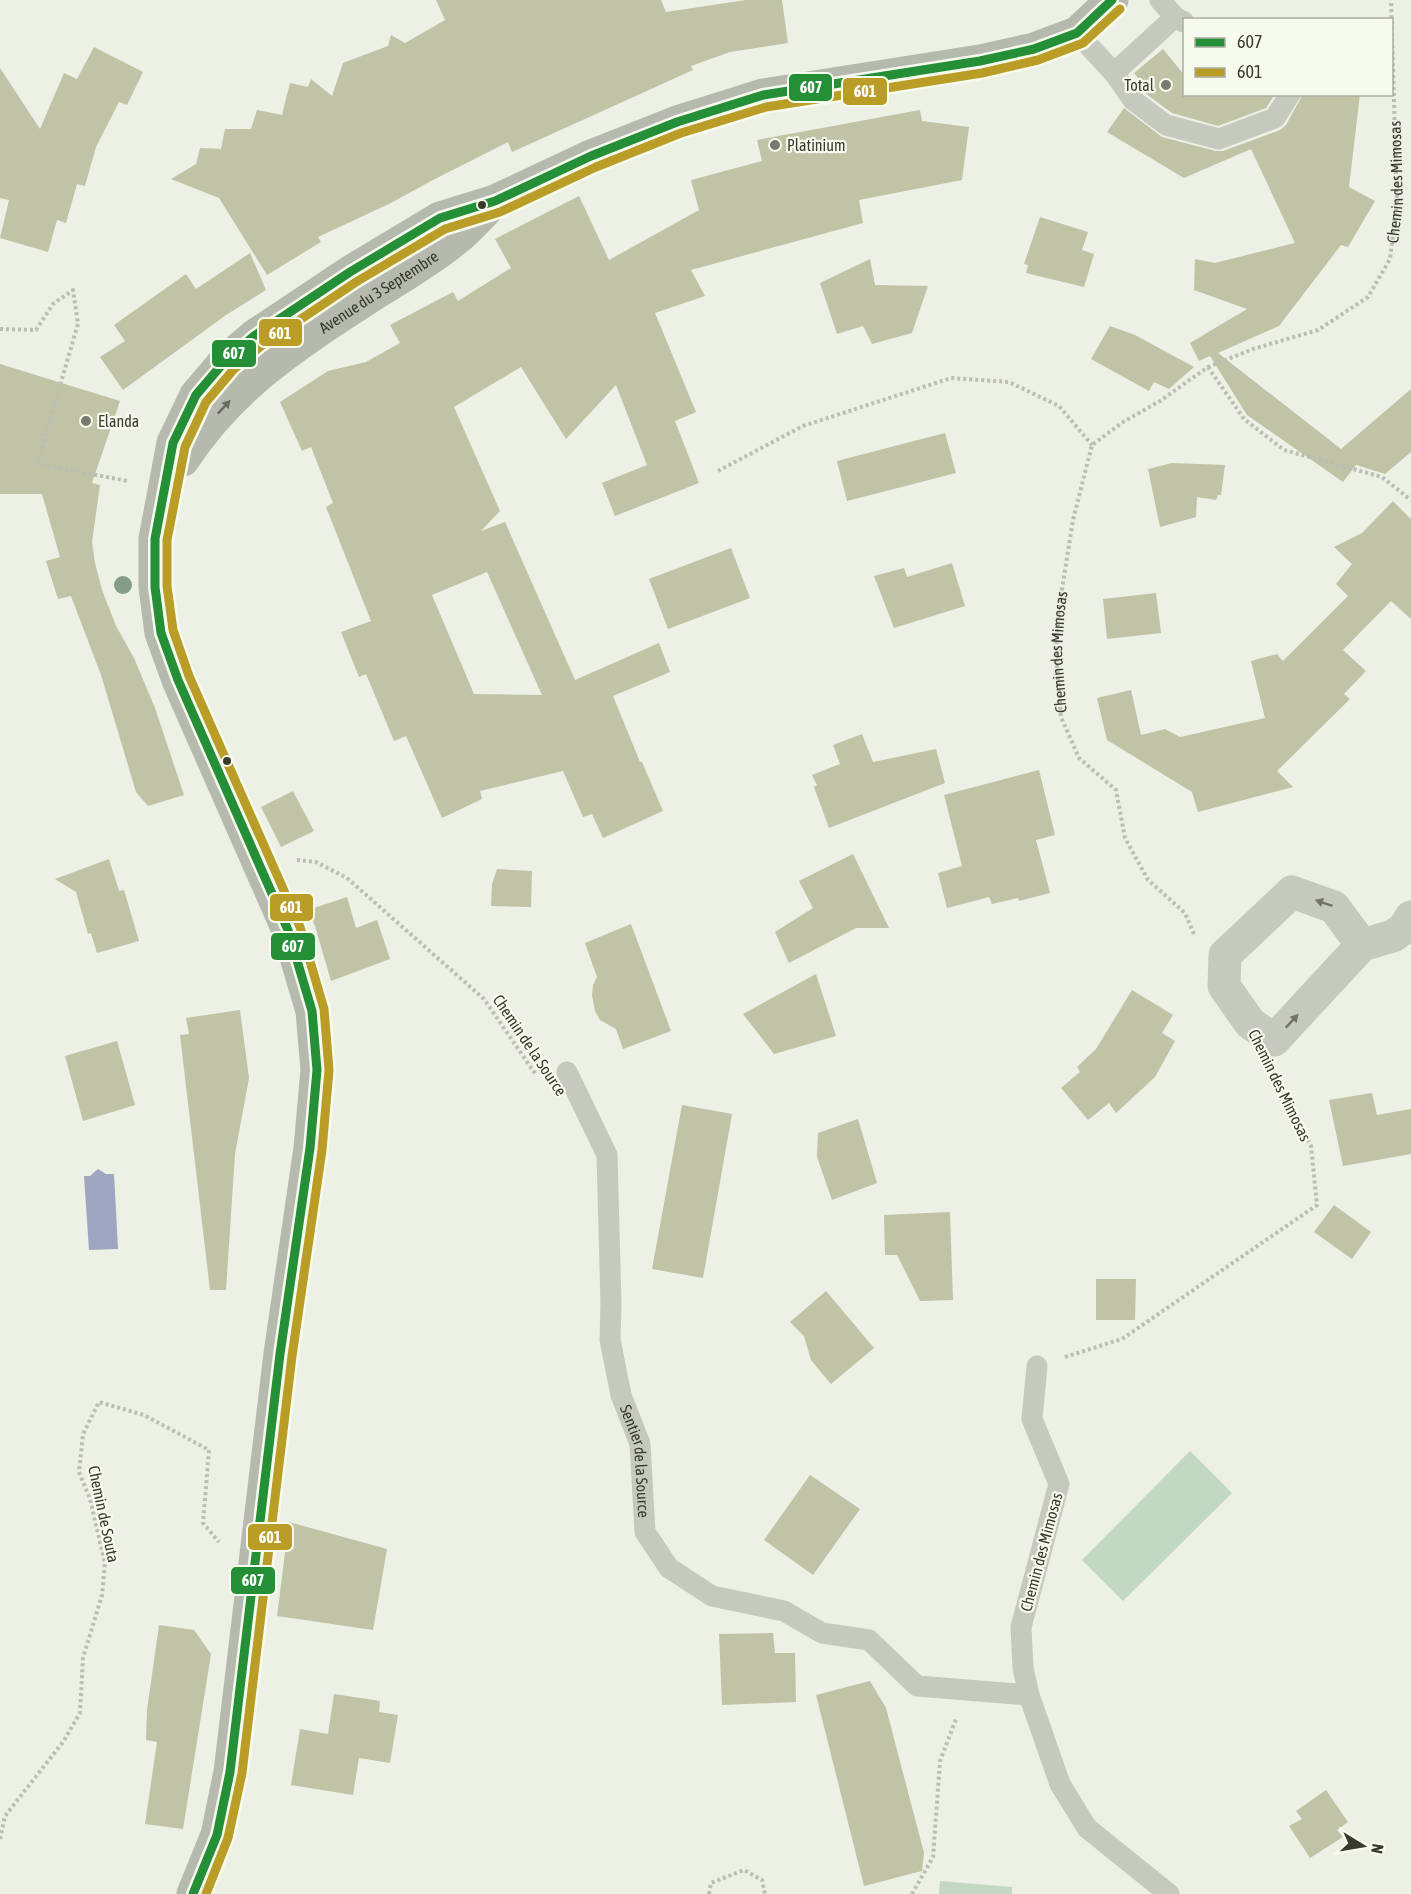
<svg xmlns="http://www.w3.org/2000/svg" width="1411" height="1894" font-family="'Asap Condensed',sans-serif">
<style>
.green{fill:#c2d8c2}
.water{fill:#a0a5c1}
.building{fill:#c0c3a6;fill-rule:evenodd}
.lines{fill:none;stroke-linecap:round;stroke-linejoin:round}
.path{stroke:#bbbeb3;stroke-width:4;stroke-dasharray:3 3;stroke-linecap:butt}
.service{stroke:#c6c9be;stroke-width:21}
.minor{stroke:#c6c9be;stroke-width:33}
.secondary{stroke:#b6baae;stroke-width:33}
.bus-1-casing{stroke:#f6fbee;stroke-width:14}
.bus-2-casing{stroke:#f6fbee;stroke-width:14}
.bus-1{stroke:#258f37;stroke-width:9}
.bus-2{stroke:#b99d26;stroke-width:9}
.tree{fill:#849e85}
.oneway{fill:#6a6e5f}
.oneway2{fill:#717466}
.poi-dot{fill:#777a6c;stroke:#f6fbee;stroke-width:2}
.bus-dot{fill:#383b2b;stroke:#f6fbee;stroke-width:2}
.labels{text-anchor:middle;stroke-width:4.5;stroke-linejoin:round;paint-order:stroke}
.poi-label{font-size:16px;fill:#383b2b;stroke:#f6fbee;text-anchor:start}
.street-label{font-size:16px;fill:#383b2b;stroke:#f6fbee}
.line-badge{stroke:#f6fbee;stroke-width:2}
.badge-label{font-size:16px;text-anchor:middle;font-weight:bold;fill:#fff}
</style>
<rect width="100%" height="100%" fill="#ecf0e5"/>
<g class="green">
<path d="M1190,1451L1232,1493L1123,1601L1082,1560Z"/>
<path d="M940,1881L1012,1887V1894H939Z"/>
</g>
<path class="water" d="M98,1169L106,1174H114L118,1249L89,1250L84,1176H90Z"/>
<g class="building">
<path d="M436,0H661L666,12L746,0H782L788,43L730,52L691,66L693,70L512,152L508,142L431,181L391,203L318,237L321,242L267,275L219,198L171,179L196,164L200,148L221,149L225,129H251L257,110L282,115L290,83L308,87L311,79L332,96L343,63L388,46L391,35L405,43L445,20Z"/>
<path d="M94,47L143,72L127,105L119,102L96,147L85,186L77,184L66,223L57,220L48,252L0,238L9,200L0,198V68L40,129L64,73L77,79Z"/>
<path d="M1163,49L1185,76V94H1275L1266,108L1218,126L1172,113L1142,91L1139,86L1141,82L1134,73Z"/>
<path d="M1303,94H1360L1349,187L1375,201L1348,247L1341,245L1279,326L1218,353L1341,449L1411,389V452L1385,474L1356,465L1343,482L1247,415L1210,356L1199,361L1190,343L1247,309L1194,290L1195,259L1215,263L1295,243L1251,149L1184,178L1107,132L1124,108L1162,137L1216,151H1223L1280,130L1286,125Z"/>
<path d="M920,110L922,121L969,127L962,180L859,200L863,223L691,270L705,296L655,313L696,412L675,421L699,483L615,516L602,483L647,465L616,385L566,439L521,367L454,407L500,511L481,531L505,522L575,680L659,643L670,672L613,696L640,762H642L663,811L603,838L592,814L583,817L563,771L480,791L482,799L442,818L406,736L394,741L366,674L359,677L341,632L371,621L326,507L333,503L311,447L302,451L280,402L328,371L366,362L400,343L390,325L453,292L458,301L511,268L495,239L579,196L609,260L699,210L691,180L762,161L757,140ZM487,572L542,695L474,694L432,595Z"/>
<path d="M1040,217L1088,232L1082,250L1094,254L1084,287L1026,273L1028,265L1024,264Z"/>
<path d="M250,253L266,290L226,315L123,390L100,357L125,341L114,325L186,274L196,289Z"/>
<path d="M870,259L875,285L928,286L912,333L872,344L863,326L837,334L820,283Z"/>
<path d="M1110,326L1135,335L1194,367L1169,389L1154,382L1149,391L1091,359Z"/>
<path d="M0,364L120,401L92,483L100,485L92,542L95,563L102,590L116,626L134,658L155,708L184,795L148,806L136,792L101,675L71,596L58,599L46,561L60,557L42,494H0Z"/>
<path d="M945,433L956,473L847,501L837,461Z"/>
<path d="M1172,463L1225,465L1221,495H1218L1216,500L1197,497L1196,517L1160,527L1148,469Z"/>
<path d="M1393,501L1411,519V619L1391,601L1343,650L1366,671L1344,694L1350,699L1277,771L1293,787L1198,812L1192,792L1107,740L1097,698L1131,690L1141,735L1165,729L1180,737L1265,718L1251,661L1277,654L1283,661L1348,596L1336,584L1352,564L1334,547L1362,533Z"/>
<path d="M731,548L750,598L668,629L649,579Z"/>
<path d="M952,563L965,606L894,628L874,576L904,568L907,577Z"/>
<path d="M1156,593L1161,633L1107,639L1103,599Z"/>
<path d="M862,734L873,762L936,749L945,783L829,828L814,787L817,785L812,775L840,764L833,745Z"/>
<path d="M1039,770L1055,835L1036,840L1050,893L1019,901L1018,898L992,904L989,897L947,908L938,873L962,866L944,795Z"/>
<path d="M293,791L314,831L281,847L261,807Z"/>
<path d="M853,854L889,928H856L789,963L775,932L813,908L799,881Z"/>
<path d="M109,859L119,891L124,890L139,941L97,953L91,933L88,934L76,892L55,879Z"/>
<path d="M497,869L532,871L531,907L491,906L492,884Z"/>
<path d="M347,897L356,928L377,920L390,959L331,981L315,926L308,910Z"/>
<path d="M631,924L671,1031L623,1049L616,1029L600,1020L595,1011L592,995L593,985L597,977L585,943Z"/>
<path d="M816,974L836,1036L774,1054L743,1014Z"/>
<path d="M1132,990L1173,1015L1162,1033L1175,1041L1155,1077L1116,1113L1109,1103L1088,1120L1061,1088L1080,1072L1077,1067L1096,1049Z"/>
<path d="M240,1010L249,1078L235,1154L226,1290H210L180,1035L189,1034L186,1018Z"/>
<path d="M117,1041L135,1105L83,1121L65,1056Z"/>
<path d="M1372,1093L1377,1115L1411,1109V1154L1343,1166L1329,1100Z"/>
<path d="M682,1105L732,1114L703,1278L652,1269Z"/>
<path d="M858,1119L877,1183L832,1200L817,1157L818,1133Z"/>
<path d="M1334,1205L1371,1232L1352,1259L1314,1232Z"/>
<path d="M950,1212L953,1300L920,1301L897,1255H885L884,1215Z"/>
<path d="M1096,1279H1136L1135,1320H1096Z"/>
<path d="M826,1291L874,1348L831,1384L811,1360L804,1336L790,1322Z"/>
<path d="M810,1475L860,1509L813,1575L764,1540Z"/>
<path d="M289,1522L387,1549L373,1630L277,1616Z"/>
<path d="M159,1625L194,1630L211,1654L183,1829L145,1824L157,1742L146,1740L147,1710Z"/>
<path d="M773,1633L775,1653H795L796,1702L722,1705L719,1634Z"/>
<path d="M870,1681L886,1708L924,1853L922,1871L864,1886L816,1695Z"/>
<path d="M334,1694L380,1701L379,1712L398,1715L390,1763L359,1758L353,1795L291,1785L300,1729L328,1734Z"/>
<path d="M1326,1790L1348,1822L1337,1830L1343,1837L1310,1858L1289,1826L1302,1819L1296,1811Z"/>
</g>
<g class="lines">
<g class="path">
<path d="M0,329L36,330L53,304L73,290L78,324L37,464L128,481"/>
<path d="M1208,367L1244,419L1284,450L1382,477L1411,500"/>
<path d="M718,471L803,426L951,378L1009,382L1059,406L1092,445"/>
<path d="M297,860L316,862L347,878L484,999L536,1075"/>
<path id="s1" d="M1194,934L1185,913L1148,880L1125,838L1116,790L1079,758L1061,717L1056,652L1059,608L1073,520L1092,445L1123,422L1160,401L1208,367L1253,349L1318,330L1368,297L1390,259L1397,202L1391,0"/>
<path d="M1065,1357L1122,1339L1317,1205L1311,1146L1276,1076"/>
<path d="M0,1839L5,1816L63,1742L80,1713L83,1658L102,1595L105,1563L90,1499L79,1472L83,1434L99,1402L144,1415L209,1450L203,1523L219,1542"/>
<path d="M709,1894L711,1883L744,1870L762,1880L765,1894"/>
<path d="M912,1894L933,1857L940,1761L956,1719"/>
</g>
<g class="service">
<path d="M1160,0L1175,17L1184,22"/>
<path d="M1077,33L1114,73L1133,100L1166,125L1219,139L1275,118L1290,94"/>
<path d="M1114,73L1175,17"/>
<path id="s2" d="M567,1072L607,1155L611,1304L610,1340L621,1395L640,1444L645,1532L669,1568L712,1596L784,1611L822,1633L869,1640L917,1686L1029,1695"/>
<path d="M1037,1366L1032,1419L1059,1484L1021,1627L1023,1668L1029,1695L1060,1784L1087,1828L1169,1894"/>
</g>
<path class="minor" d="M1362,945L1334,907L1292,892L1225,955L1224,986L1250,1023L1274,1040L1362,945L1393,936L1404,928L1411,917"/>
<g class="secondary">
<path id="s3" d="M183,460C234,382 302,341 379,291C405,275 432,259 455,240C468,230 480,216 491,205"/>
<path d="M193,1894L217,1835L230,1772L280,1354L310,1148L317,1070L312,1011L288,930L178,680L161,633L155,587V539L173,443L196,395L225,361L254,336L350,272L440,218L495,201L591,156L677,122L763,95L980,61L1034,49L1077,33L1112,0"/>
</g>
<g class="bus-1-casing">
<path id="bus-1" d="M193,1894L217,1835L230,1772L280,1354L310,1148L317,1070L312,1011L288,930L178,680L161,633L155,587V539L173,443L196,395L225,361L254,336L350,272L440,218L495,201L591,156L677,122L763,95L980,61L1034,49L1077,33L1112,0"/>
</g>
<g class="bus-2-casing">
<path id="bus-2" d="M206,1894L228,1838L242,1773L292,1356L322,1150L329,1070L324,1009L300,927L189,676L173,630L167,586V540L185,447L206,402L234,369L261,346L356,282L445,229L500,212L596,167L681,133L766,107L982,73L1038,60L1083,43L1120,9"/>
</g>
<use href="#bus-1" class="bus-1"/>
<use href="#bus-2" class="bus-2"/>
</g>
<circle class="tree" cx="123" cy="585" r="9"/>
<defs><path id="oneway-solid" d="M-6-.8H1V-3.2L6.5 0L1 3.2V.8H-6Z" transform="scale(1.5)"/></defs>
<use class="oneway" href="#oneway-solid" transform="translate(224 407) rotate(-47)"/>
<g class="oneway2">
<use href="#oneway-solid" transform="translate(1324 903) rotate(-161)"/>
<use href="#oneway-solid" transform="translate(1292 1021) rotate(-47)"/>
</g>
<g class="poi-dot">
<circle cx="1166" cy="85" r="6"/>
<circle cx="775" cy="145" r="6"/>
<circle cx="86" cy="421" r="6"/>
</g>
<g class="bus-dot">
<circle cx="482" cy="205" r="5"/>
<circle cx="227" cy="761" r="5"/>
</g>
<g class="labels">
<g class="poi-label">
<text x="1154" y="91" text-anchor="end">Total</text>
<text x="787" y="151">Platinium</text>
<text x="98" y="427">Elanda</text>
</g>
<g class="street-label">
<text dy="6" stroke="none"><textPath href="#s1" startOffset="976">Chemin des Mimosas</textPath></text>
<text dy="6" stroke="none"><textPath href="#s3" startOffset="260">Avenue du 3 Septembre</textPath></text>
<text dy="6" stroke="none"><textPath href="#s1" startOffset="328">Chemin des Mimosas</textPath></text>
<text transform="translate(530 1045) rotate(56)" y="6">Chemin de la Source</text>
<text transform="translate(1280 1085) rotate(64)" y="6">Chemin des Mimosas</text>
<text dy="6" stroke="none"><textPath href="#s2" startOffset="402">Sentier de la Source</textPath></text>
<text transform="translate(104 1514) rotate(78)" y="6">Chemin de Souta</text>
<text transform="translate(1041 1552) rotate(-75)" y="6">Chemin des Mimosas</text>
</g>
</g>
<g class="line-badge">
<rect x="788" y="73" width="45" height="29" rx="6" fill="#258f37"/>
<rect x="842" y="77" width="46" height="29" rx="6" fill="#b99d26"/>
<rect x="258" y="318" width="45" height="29" rx="6" fill="#b99d26"/>
<rect x="211" y="339" width="46" height="29" rx="6" fill="#258f37"/>
<rect x="269" y="893" width="45" height="29" rx="6" fill="#b99d26"/>
<rect x="270" y="932" width="46" height="29" rx="6" fill="#258f37"/>
<rect x="247" y="1523" width="46" height="28" rx="6" fill="#b99d26"/>
<rect x="230" y="1566" width="46" height="29" rx="6" fill="#258f37"/>
</g>
<g class="badge-label">
<text x="811" y="93">607</text>
<text x="865" y="97">601</text>
<text x="280" y="339">601</text>
<text x="234" y="359">607</text>
<text x="291" y="913">601</text>
<text x="293" y="952">607</text>
<text x="270" y="1543">601</text>
<text x="253" y="1586">607</text>
</g>
<rect x="1183" y="18" width="210" height="78" fill="#f6fbee" stroke="#aaaea0" stroke-width="1.5"/>
<rect x="1195" y="38" width="30" height="9" fill="#258f37" stroke="#aaaea0" stroke-width="1.5"/>
<text x="1237" y="48" font-size="18" fill="#383b2b">607</text>
<rect x="1195" y="68" width="30" height="9" fill="#b99d26" stroke="#aaaea0" stroke-width="1.5"/>
<text x="1237" y="78" font-size="18" fill="#383b2b">601</text>
<g transform="translate(1363 1846) rotate(101)" stroke="#f6fbee" stroke-width="4.5" paint-order="stroke">
<path d="M0-4.5L10 22L0 15L-10 22Z" fill="#383b2b"/>
<text y="-9" font-size="16" font-weight="bold" text-anchor="middle" fill="#383b2b">N</text>
</g>
</svg>
